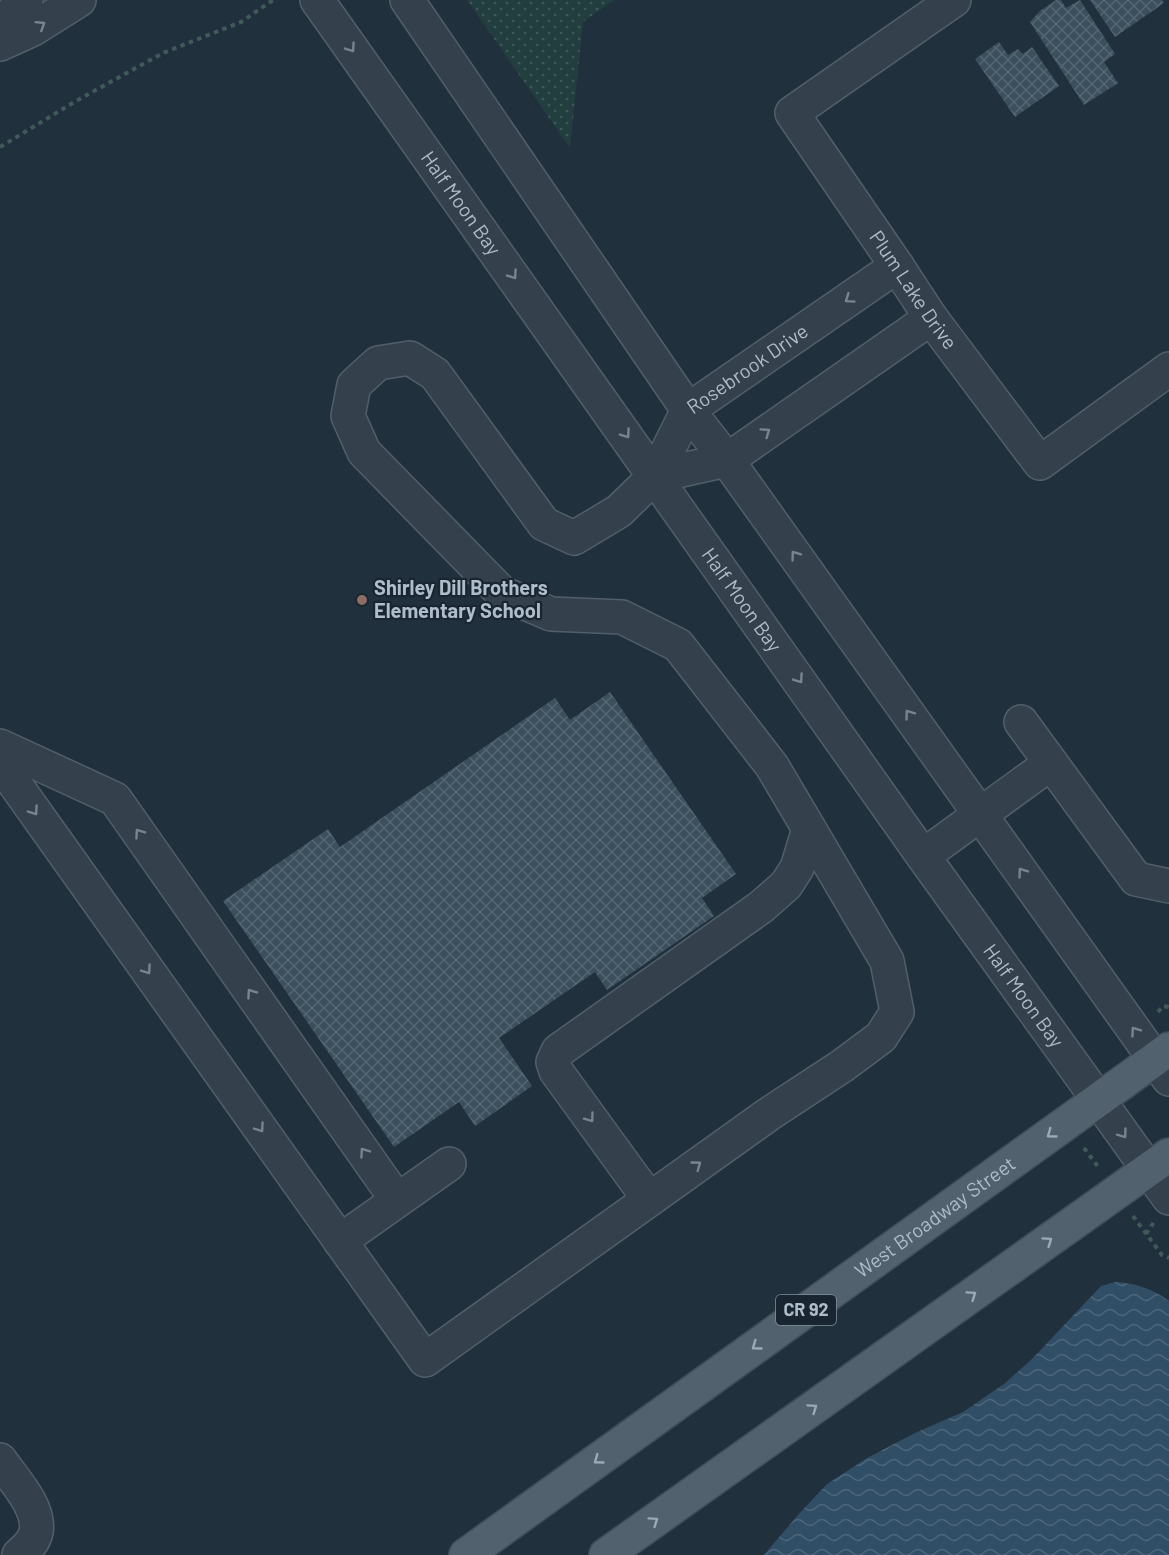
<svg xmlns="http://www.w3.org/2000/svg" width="1169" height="1555" font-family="Barlow,sans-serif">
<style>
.grass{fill:url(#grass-dots)}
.water{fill:url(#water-waves)}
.building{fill:url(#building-cross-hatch)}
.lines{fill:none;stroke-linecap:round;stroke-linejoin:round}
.minor-casing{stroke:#525f6b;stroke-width:36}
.major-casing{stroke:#404d59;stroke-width:36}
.path{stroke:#405a5a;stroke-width:4;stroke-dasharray:4.5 4.5;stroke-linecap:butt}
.minor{stroke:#34414d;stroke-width:33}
.major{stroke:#51616d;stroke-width:33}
.oneway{stroke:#788591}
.oneway2{stroke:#9caab7}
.education-dot{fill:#8d6e63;stroke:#192632;stroke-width:2}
.labels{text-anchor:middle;stroke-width:4.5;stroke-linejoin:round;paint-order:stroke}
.shield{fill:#192632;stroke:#828f9c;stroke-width:1.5}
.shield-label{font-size:18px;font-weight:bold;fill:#afbcc9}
.street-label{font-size:20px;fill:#afbcc9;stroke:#192632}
.poi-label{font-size:20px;font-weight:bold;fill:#afbcc9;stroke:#192632;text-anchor:start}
</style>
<defs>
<pattern id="grass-dots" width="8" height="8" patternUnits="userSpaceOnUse" patternTransform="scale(1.5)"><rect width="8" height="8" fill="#223e3e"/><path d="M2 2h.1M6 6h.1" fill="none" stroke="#405859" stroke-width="1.8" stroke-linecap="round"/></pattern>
<pattern id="water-waves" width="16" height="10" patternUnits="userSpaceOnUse" patternTransform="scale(1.5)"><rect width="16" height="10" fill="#314e67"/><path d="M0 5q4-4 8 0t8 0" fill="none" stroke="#4c667b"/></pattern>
<pattern id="building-cross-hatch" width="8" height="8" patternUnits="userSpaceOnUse" patternTransform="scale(1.5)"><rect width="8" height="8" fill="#3b4f5d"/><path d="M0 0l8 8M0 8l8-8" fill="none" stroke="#556673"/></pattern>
</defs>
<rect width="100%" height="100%" fill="#20303d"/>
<path class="grass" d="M467,0H614L583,22L570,148Z"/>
<path class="water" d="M1115,1282C1136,1283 1153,1289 1169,1301V1555H764L798,1515L827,1484L867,1458L915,1433L963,1412L1004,1384L1033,1358L1101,1286Z"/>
<g class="building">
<path d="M1056,0H1061L1066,8L1080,0L1115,54L1104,62L1118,83L1084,105L1030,22L1040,11Z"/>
<path d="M1090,0H1162L1164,3L1115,37Z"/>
<path d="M999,42L1008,55L1018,49L1023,54L1032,47L1059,86L1015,117L975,59Z"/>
<path d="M610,692L736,874L702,898L714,916L607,990L595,972L499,1038L532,1086L475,1126L459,1102L394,1147L223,901L328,829L340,847L555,698L570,720Z"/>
</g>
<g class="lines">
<g class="minor-casing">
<g id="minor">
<path id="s1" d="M317,0L923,856L1169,1198"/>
<path d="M407,0L688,410L727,460L1169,1079"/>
<path id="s2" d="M954,0L792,113L897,266L931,318L1040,463L1169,369"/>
<path d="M0,25L26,0"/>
<path d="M0,44L33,29L79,0"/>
<path d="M655,476L727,460L931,318"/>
<path d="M1021,722L1136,879L1169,886"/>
<path d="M0,746L115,799L397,1200"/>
<path id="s3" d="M0,763L425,1360L769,1114L842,1066L881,1037L897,1012L887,961L772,766L678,645L622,617L551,614L502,593L364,452L348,416L354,385L378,363L410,358L435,374L544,524L574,538L619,511L655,476L688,410L897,266"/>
<path d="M923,856L1051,763"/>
<path d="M649,1199L556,1071L553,1062L558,1051L761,907L786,885L797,868L809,829"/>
<path d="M340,1241L449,1164"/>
<path d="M0,1460C13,1479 41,1508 36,1532C34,1542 26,1549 19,1555"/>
</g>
</g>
<g class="major-casing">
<g id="major">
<path id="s4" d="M466,1555L1169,1049"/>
<path d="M606,1555L1169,1155"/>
</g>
</g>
<g class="path">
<path d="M0,147L76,101L163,53L241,22L273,0"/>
<path d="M1158,1012L1163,1006L1169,1007"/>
<path d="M1084,1148L1099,1168"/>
<path d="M1133,1216L1162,1255L1169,1258"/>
<path d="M1146,1234L1154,1222"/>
</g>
<use href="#minor" class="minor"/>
<use href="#major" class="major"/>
</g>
<defs><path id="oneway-chevron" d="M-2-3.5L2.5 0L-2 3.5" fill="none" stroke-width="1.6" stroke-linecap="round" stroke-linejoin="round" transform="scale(1.5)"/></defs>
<g class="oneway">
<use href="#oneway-chevron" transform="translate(41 25) rotate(-32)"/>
<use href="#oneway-chevron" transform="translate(351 48) rotate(55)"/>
<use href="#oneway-chevron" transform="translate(513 275) rotate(55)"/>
<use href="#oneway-chevron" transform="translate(849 299) rotate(145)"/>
<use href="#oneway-chevron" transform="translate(766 432) rotate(-35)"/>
<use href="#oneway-chevron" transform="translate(626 434) rotate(55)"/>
<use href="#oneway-chevron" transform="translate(795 555) rotate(-126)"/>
<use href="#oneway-chevron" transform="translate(799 679) rotate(55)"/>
<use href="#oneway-chevron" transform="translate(909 714) rotate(-126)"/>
<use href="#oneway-chevron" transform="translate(34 811) rotate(55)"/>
<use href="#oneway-chevron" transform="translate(139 833) rotate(-125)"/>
<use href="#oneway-chevron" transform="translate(1022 872) rotate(-126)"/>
<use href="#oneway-chevron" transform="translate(147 970) rotate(55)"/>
<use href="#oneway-chevron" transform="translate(251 993) rotate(-125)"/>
<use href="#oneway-chevron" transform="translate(1135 1031) rotate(-125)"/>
<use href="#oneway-chevron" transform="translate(590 1118) rotate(54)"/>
<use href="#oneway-chevron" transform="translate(260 1128) rotate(55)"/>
<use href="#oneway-chevron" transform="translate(1123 1134) rotate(54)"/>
<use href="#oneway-chevron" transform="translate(364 1152) rotate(-125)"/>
<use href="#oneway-chevron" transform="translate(697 1165) rotate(-36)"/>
</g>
<g class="oneway2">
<use href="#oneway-chevron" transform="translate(1051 1134) rotate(144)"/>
<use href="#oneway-chevron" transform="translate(1048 1241) rotate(-35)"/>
<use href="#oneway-chevron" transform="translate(972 1295) rotate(-35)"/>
<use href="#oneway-chevron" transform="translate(756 1346) rotate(144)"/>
<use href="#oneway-chevron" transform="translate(813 1408) rotate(-35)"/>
<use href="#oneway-chevron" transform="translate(598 1460) rotate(144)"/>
<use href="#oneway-chevron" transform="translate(654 1521) rotate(-35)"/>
</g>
<circle class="education-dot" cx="362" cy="600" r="6"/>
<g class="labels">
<rect class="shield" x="776" y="1295" width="60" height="30" rx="4.5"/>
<g class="shield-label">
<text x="806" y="1316">CR 92</text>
</g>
<g class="street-label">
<text dy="7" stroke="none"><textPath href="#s1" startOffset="249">Half Moon Bay</textPath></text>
<text dy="7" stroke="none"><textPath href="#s2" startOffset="412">Plum Lake Drive</textPath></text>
<text dy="7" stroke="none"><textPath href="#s3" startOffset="2770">Rosebrook Drive</textPath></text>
<text dy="7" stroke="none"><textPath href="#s1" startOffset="735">Half Moon Bay</textPath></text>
<text dy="7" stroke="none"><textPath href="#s1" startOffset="1221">Half Moon Bay</textPath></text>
<text dy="7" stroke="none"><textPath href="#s4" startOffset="578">West Broadway Street</textPath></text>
</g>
<g class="poi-label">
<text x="374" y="595">Shirley Dill Brothers<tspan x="374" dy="23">Elementary School</tspan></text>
</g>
</g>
</svg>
